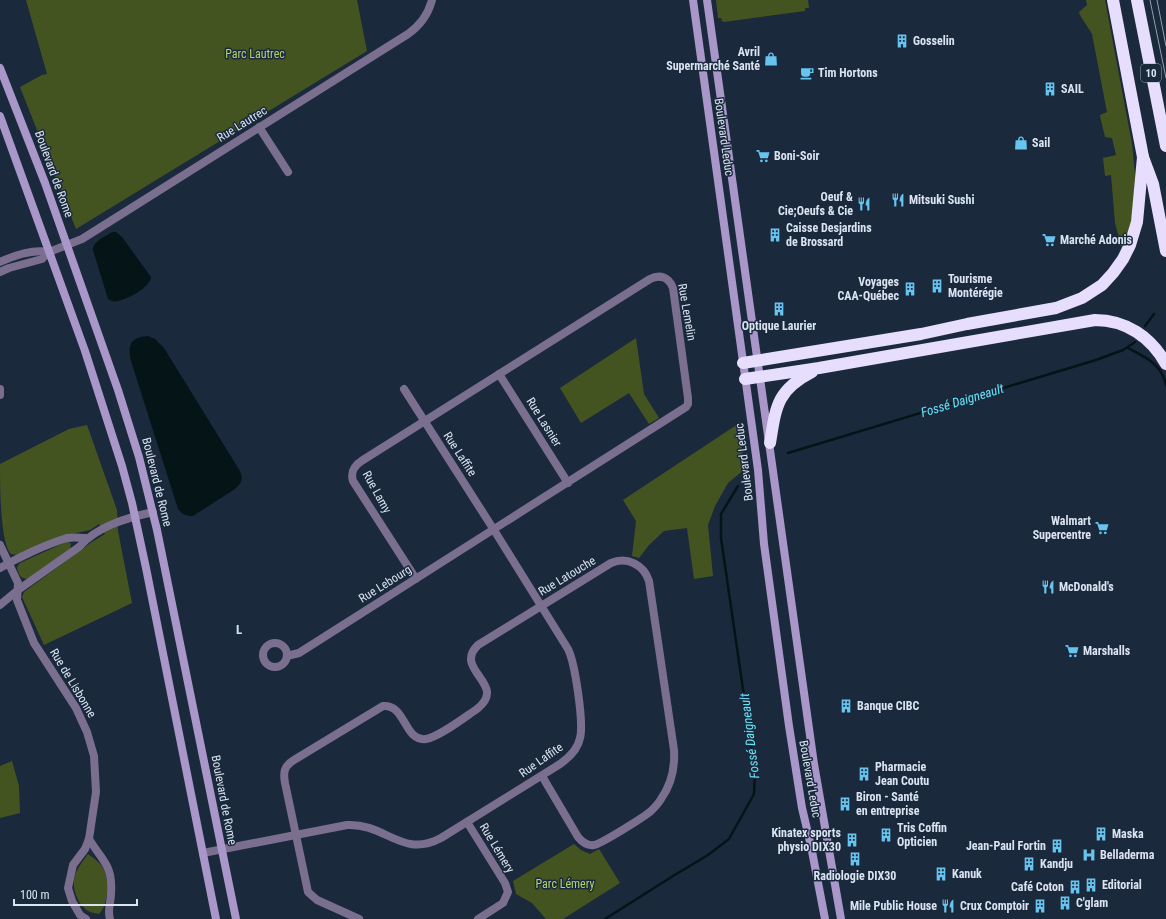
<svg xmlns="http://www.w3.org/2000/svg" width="1166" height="919" font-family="'Roboto Condensed',sans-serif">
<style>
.green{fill:#445421}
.water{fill:#051417}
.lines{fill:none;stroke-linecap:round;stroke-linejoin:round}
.stream{stroke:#051417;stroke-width:2.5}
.street{stroke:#7a6f8f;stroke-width:8}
.secondary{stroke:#a997ca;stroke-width:8}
.highway{stroke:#e7ddfc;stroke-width:12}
.tram{stroke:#939fae;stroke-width:1}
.labels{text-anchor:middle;stroke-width:3;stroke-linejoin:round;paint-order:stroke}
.shield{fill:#1b293d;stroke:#a1acbb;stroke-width:1}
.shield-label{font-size:11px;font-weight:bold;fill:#dae4f1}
.poi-label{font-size:12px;font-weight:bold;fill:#dae4f1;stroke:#1b293d;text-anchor:start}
.park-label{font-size:12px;fill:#b3d56b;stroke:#1b293d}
.street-label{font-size:12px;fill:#dae4f1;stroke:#1b293d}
.water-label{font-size:13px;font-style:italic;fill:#69e2f7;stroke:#1b293d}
.neighbourhood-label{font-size:13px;font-weight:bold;fill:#cee1fc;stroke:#1b293d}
</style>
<rect width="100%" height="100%" fill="#1b293d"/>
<g class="green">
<path d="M26,0H357L367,51L76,229L20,87L42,75L47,74Z"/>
<path d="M716,0H808L809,8H805V11L724,22L722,21L721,18H718Z"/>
<path d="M1086,0H1105L1132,144L1135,174L1134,202L1131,226L1122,249L1115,223L1111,175L1105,176L1103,158L1116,155L1112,138L1105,137L1100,116V115L1107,112L1092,34L1080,15L1079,12L1087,5Z"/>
<path d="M636,338L644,394L659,418L649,424L629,393L581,423L560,388Z"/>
<path d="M738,424L745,469L728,483L715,506L708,525L713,576L694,579L687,528L664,531L649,545L639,558L632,556L636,521L623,500Z"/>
<path d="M87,425L117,510L118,531L132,603L44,645L22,597L24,592L92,542L105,534L99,524L90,530L67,535L18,555L11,554C0,543 0,483 0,464L69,429Z"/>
<path d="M66,542H69L71,544L70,549L29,578L26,579L21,577C18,572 15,568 20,563Z"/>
<path d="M12,761L19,786L20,813L0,818V766Z"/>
<path d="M574,844L581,850L590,854L599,849L620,883L563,919H546L532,903L516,894L513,881Z"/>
<path d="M88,854C95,859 102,864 105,872C109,885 108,905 99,914C96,913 92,913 90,912C78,906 71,888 75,876C77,868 83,861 88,854Z"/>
</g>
<g class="water">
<path d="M112,232H116L122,237L151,277C151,287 127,300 117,301C114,302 111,301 108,299L93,250C93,241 105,237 112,232Z"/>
<path d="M148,336L155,339L164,348L240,471C243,479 242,483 235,489L193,516C186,516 183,515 178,509L131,361C127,344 131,337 148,336Z"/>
</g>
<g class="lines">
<g class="stream">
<path d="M1145,326L1154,314"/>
<path d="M1128,348C1145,357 1162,364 1166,385"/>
<path d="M788,453L1096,360L1123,350L1135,342"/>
<path d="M605,919L673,876L708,855L729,839L754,794L755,772L721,538V514L738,486"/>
</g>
<g class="street">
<path d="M259,127L288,172"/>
<path d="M0,262C15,255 33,249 49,252"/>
<path d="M0,272L9,268L42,259L49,252L82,239L408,34C421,25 428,15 432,0"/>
<path d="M499,374L568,483"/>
<path d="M0,389V395"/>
<path d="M0,545L18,583L17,600L34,643L76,708L87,732L94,756L96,792L89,839L85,849L73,865L68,888L72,901L80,915L86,919"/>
<path d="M0,568C19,557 47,544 67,538C74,537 80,538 86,538"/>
<path d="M0,605L18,590L79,547C97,526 127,518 153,512"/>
<circle cx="275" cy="655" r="12"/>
<path d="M287,656L299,653L686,407L688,404V398L673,288C669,277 660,274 650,279L363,460C355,465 350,471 353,481L416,579"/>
<path d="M467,822L505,883L508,892L503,903L478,919"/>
<path d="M89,839C103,862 113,865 111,894C111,902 107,910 110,919"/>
<path d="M203,853L347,825C386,823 402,859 441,838L560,764C570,757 578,749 580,738C584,723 575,663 568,649L494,530L404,389"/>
<path d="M359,919L317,900L308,892L285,783C283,772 284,766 294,760L383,706C406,704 404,742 426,739C439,737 465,717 477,709C509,684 452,670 478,645L611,563C627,556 644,565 649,581L674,750C675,767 671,785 661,799C659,803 655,807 651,811C644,817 601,844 594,845C587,846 582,842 578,837L542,776"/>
</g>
<g class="secondary">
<path d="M693,0L758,470L764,544L789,726L802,808L811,846L825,919"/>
<path d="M707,0L814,764L841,919"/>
<path d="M0,68L45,183L118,390L139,457L157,530L236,919"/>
<path d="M0,116L85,351L122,466L132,503L146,568L216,919"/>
</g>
<g class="highway">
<path d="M1113,0L1143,157L1153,184L1166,251"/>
<path d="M1137,0L1166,146"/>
<path d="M743,363L921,334L967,324L1056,308L1082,298L1102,285L1113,273L1123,259L1130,245L1137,222L1143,157"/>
<path d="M745,379L819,368L1095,320C1126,320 1151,337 1166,364"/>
<path d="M770,443C776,406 777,390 812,372"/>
</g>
<g class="tram">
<path d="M1150,0L1166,78"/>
<path d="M1157,0L1166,46"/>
</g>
</g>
<defs>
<g id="building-bare" transform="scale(1.08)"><path d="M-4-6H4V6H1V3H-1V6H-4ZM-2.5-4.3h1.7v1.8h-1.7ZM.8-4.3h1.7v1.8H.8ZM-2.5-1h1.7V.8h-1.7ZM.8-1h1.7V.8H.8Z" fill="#66c4ef" stroke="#1b293d" stroke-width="2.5" paint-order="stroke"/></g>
<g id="shop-bare" transform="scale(1.08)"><path d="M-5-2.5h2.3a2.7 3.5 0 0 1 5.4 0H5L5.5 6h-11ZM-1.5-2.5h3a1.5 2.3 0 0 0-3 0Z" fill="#66c4ef" stroke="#1b293d" stroke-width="2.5" paint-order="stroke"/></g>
<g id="cafe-bare" transform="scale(1.08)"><path d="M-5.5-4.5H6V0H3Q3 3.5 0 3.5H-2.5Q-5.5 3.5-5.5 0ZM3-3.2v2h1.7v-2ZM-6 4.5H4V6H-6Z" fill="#66c4ef" stroke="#1b293d" stroke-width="2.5" paint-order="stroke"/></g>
<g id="supermarket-bare" transform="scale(1.08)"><path d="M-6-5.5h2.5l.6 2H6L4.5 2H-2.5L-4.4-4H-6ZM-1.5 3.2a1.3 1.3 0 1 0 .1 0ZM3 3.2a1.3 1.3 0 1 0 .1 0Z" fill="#66c4ef" stroke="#1b293d" stroke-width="2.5" paint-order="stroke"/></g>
<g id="restaurant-bare" transform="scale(1.08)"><path d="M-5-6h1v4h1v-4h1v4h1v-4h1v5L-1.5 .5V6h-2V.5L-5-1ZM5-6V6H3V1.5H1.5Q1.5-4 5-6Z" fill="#66c4ef" stroke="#1b293d" stroke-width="2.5" paint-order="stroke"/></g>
<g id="hospital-bare" transform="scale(1.08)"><path d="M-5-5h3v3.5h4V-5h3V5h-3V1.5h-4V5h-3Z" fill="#66c4ef" stroke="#1b293d" stroke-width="2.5" paint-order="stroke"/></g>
</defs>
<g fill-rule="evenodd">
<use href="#building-bare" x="902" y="41"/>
<use href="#shop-bare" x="771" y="59"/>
<use href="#cafe-bare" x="807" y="73"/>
<use href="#building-bare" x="1050" y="89"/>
<use href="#shop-bare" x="1021" y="143"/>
<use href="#supermarket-bare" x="763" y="156"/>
<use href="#restaurant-bare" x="898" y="200"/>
<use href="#restaurant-bare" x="864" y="204"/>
<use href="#building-bare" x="775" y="235"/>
<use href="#supermarket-bare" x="1049" y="240"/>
<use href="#building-bare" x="937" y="286"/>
<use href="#building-bare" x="910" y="289"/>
<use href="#building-bare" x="779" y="309"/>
<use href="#supermarket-bare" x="1102" y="528"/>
<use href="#restaurant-bare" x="1048" y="587"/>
<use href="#supermarket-bare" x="1072" y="651"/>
<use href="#building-bare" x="846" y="706"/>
<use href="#building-bare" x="864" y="774"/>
<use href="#building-bare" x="845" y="804"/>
<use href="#building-bare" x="1101" y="834"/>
<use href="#building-bare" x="886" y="835"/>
<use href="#building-bare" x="852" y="840"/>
<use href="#building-bare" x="1057" y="846"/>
<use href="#hospital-bare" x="1089" y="855"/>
<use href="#building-bare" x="855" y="859"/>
<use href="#building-bare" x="1029" y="864"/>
<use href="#building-bare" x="941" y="874"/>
<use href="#building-bare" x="1091" y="885"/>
<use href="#building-bare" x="1075" y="887"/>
<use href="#building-bare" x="1065" y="903"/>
<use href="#restaurant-bare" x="948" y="906"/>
<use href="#building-bare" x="1040" y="906"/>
</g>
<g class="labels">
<rect class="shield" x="1141" y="64" width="20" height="18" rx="3"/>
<g class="shield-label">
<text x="1151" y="77">10</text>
</g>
<g class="poi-label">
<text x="913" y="45">Gosselin</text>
<text x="760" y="56" text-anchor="end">Avril<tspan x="760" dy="14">Supermarché Santé</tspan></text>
<text x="818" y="77">Tim Hortons</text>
<text x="1061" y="93">SAIL</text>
<text x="1032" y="147">Sail</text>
<text x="774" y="160">Boni-Soir</text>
<text x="853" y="201" text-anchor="end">Oeuf &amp;<tspan x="853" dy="14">Cie;Oeufs &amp; Cie</tspan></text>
<text x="909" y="204">Mitsuki Sushi</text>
<text x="786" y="232">Caisse Desjardins<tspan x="786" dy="14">de Brossard</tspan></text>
<text x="1060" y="244">Marché Adonis</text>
<text x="948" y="283">Tourisme<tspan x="948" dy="14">Montérégie</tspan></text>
<text x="899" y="286" text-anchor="end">Voyages<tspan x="899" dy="14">CAA-Québec</tspan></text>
<text x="779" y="330" text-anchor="middle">Optique Laurier</text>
<text x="1091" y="525" text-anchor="end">Walmart<tspan x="1091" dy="14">Supercentre</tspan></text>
<text x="1059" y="591">McDonald's</text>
<text x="1083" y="655">Marshalls</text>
<text x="857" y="710">Banque CIBC</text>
<text x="875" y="771">Pharmacie<tspan x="875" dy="14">Jean Coutu</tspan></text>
<text x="856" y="801">Biron - Santé<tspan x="856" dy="14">en entreprise</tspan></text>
<text x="897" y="832">Tris Coffin<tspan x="897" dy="14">Opticien</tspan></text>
<text x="841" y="837" text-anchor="end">Kinatex sports<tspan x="841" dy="14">physio DIX30</tspan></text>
<text x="1112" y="838">Maska</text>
<text x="1046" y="850" text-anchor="end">Jean-Paul Fortin</text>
<text x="1100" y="859">Belladerma</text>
<text x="1040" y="868">Kandju</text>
<text x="952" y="878">Kanuk</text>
<text x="855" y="880" text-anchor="middle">Radiologie DIX30</text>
<text x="1102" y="889">Editorial</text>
<text x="1064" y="891" text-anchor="end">Café Coton</text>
<text x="1076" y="907">C'glam</text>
<text x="937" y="910" text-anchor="end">Mile Public House</text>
<text x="1029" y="910" text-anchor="end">Crux Comptoir</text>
</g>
<g class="park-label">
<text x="255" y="58">Parc Lautrec</text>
<text x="565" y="888">Parc Lémery</text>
</g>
<g class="street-label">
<text transform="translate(242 124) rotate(-32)" y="4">Rue Lautrec</text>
<text transform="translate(724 137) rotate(82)" y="4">Boulevard Leduc</text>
<text transform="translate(54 174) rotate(70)" y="4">Boulevard de Rome</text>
<text transform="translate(687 312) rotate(80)" y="4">Rue Lemelin</text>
<text transform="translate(544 422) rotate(58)" y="4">Rue Lasnier</text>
<text transform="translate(460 454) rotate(57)" y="4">Rue Laffite</text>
<text transform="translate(744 462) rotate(-97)" y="4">Boulevard Leduc</text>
<text transform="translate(157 482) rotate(76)" y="4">Boulevard de Rome</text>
<text transform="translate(377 492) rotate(61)" y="4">Rue Lamy</text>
<text transform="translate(567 576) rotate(-31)" y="4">Rue Latouche</text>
<text transform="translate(385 584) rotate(-32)" y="4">Rue Lebourg</text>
<text transform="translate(73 683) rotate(59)" y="4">Rue de Lisbonne</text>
<text transform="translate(541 760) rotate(-35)" y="4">Rue Laffite</text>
<text transform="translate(810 779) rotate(80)" y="4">Boulevard Leduc</text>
<text transform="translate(224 800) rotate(79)" y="4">Boulevard de Rome</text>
<text transform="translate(497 848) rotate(59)" y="4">Rue Lémery</text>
</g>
<g class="water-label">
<text transform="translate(962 400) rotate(-17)" y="5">Fossé Daigneault</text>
<text transform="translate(749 736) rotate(-97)" y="5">Fossé Daigneault</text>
</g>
<g class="neighbourhood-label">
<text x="239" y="634">L</text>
</g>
</g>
<path d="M14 899v6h123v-6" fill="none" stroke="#dae4f1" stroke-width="2"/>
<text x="20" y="899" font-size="12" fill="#dae4f1" stroke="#1b293d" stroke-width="3" paint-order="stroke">100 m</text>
</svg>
